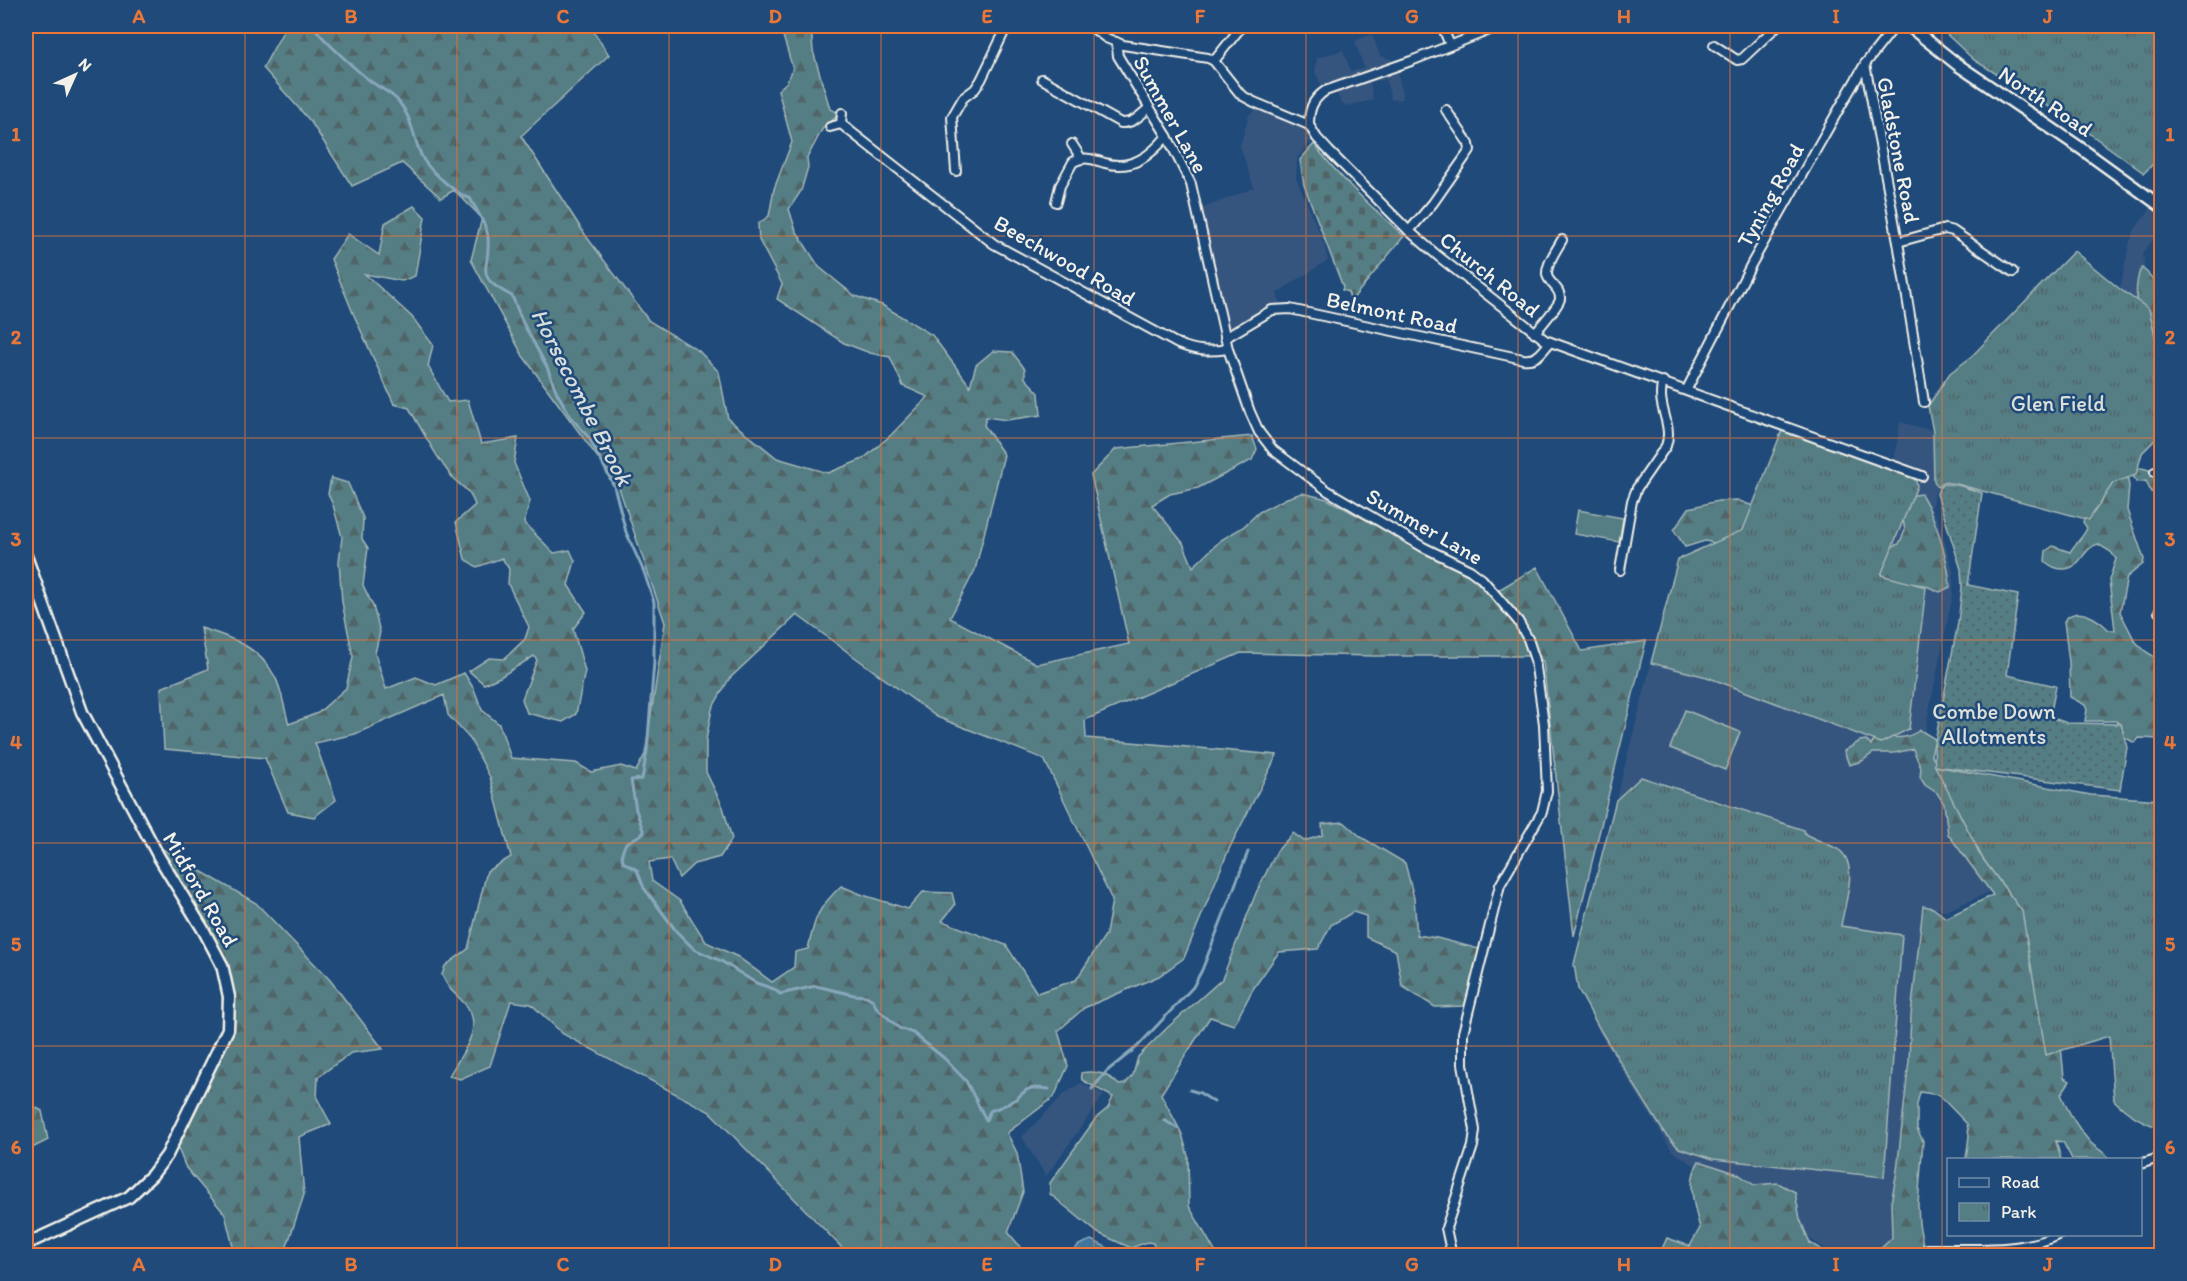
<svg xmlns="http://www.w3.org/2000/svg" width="2187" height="1281" font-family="Itim,sans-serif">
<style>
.built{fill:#35557f}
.grass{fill:#547d84;stroke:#a4b7b6;stroke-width:1.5}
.forest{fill:url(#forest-firs);stroke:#a4b7b6;stroke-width:1.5;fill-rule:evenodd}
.cemetery{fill:url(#cemetery-stones);stroke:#a4b7b6;stroke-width:1.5}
.park{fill:url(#park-tufts);stroke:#a4b7b6;stroke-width:1.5}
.garden{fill:url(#garden-dots);stroke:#a4b7b6;stroke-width:1.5}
.water{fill:#40759d;stroke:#88a7bb;stroke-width:1.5}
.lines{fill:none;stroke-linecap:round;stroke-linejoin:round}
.stream{stroke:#88a7bb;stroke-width:3}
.street-casing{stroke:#f4f1e8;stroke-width:12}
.secondary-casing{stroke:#f4f1e8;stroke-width:15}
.street{stroke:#1f4a7a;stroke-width:8}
.secondary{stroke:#1f4a7a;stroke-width:10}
.grid{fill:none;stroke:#ea7738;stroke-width:1.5;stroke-opacity:0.55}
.labels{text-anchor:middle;stroke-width:5;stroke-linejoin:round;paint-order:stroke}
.street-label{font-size:22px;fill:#f4f1e8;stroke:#1f4a7a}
.park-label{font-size:22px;fill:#dce0d9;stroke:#1f4a7a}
.water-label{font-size:24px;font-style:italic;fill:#d9dedd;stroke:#1f4a7a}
.neatline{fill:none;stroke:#ea7738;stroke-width:2}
.grid-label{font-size:20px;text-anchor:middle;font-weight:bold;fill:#ea7738}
</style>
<defs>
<pattern id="forest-firs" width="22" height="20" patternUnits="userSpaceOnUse" patternTransform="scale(1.5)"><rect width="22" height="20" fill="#547d84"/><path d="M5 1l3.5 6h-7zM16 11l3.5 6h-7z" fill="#4f6568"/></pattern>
<pattern id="cemetery-stones" width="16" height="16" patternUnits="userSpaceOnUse" patternTransform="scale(1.5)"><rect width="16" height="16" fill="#547d84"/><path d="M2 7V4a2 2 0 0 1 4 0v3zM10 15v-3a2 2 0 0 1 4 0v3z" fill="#4f6568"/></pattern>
<pattern id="park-tufts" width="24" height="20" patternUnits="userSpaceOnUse" patternTransform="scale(1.5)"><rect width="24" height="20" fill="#547d84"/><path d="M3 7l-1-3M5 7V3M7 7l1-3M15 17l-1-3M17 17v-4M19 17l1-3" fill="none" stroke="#4f6568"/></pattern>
<pattern id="garden-dots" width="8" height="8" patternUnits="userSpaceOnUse" patternTransform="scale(1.5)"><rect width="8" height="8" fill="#547d84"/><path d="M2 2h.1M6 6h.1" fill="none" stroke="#4f6568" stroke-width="1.8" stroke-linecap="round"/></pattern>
</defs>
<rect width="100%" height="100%" fill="#1f4a7a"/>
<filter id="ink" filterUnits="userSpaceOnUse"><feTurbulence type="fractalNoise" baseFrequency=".0167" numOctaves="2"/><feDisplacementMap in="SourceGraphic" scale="12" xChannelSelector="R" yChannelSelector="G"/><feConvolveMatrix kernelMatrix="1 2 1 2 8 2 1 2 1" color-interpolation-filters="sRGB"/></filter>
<g filter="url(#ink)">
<g class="built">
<path d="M1372,34L1380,56L1391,59L1398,72L1403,99L1391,100L1386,79L1370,82L1373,100L1346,106L1341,103L1332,82L1322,86L1315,72L1317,58L1343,50L1351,72L1364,68L1355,41Z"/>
<path d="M1257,109L1305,128L1312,140L1297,158L1296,178L1324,244L1328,260L1277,293L1280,304L1230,330L1201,209L1254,188L1240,146L1249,115Z"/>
<path d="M2150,209L2161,217V229L2143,253L2158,435L2142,453L2136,475L2113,483L2089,520L1957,484L1944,482L1938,486L1934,494L1931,509L1937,517L1953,570V594L1927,721L1922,754L1924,773L1992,891L1946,911L1922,905L1891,1244L1882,1255L1837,1256L1672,1151L1600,1034L1578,989L1574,964L1678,559L1743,530L1783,428L1893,469L1900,422L1933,431L1928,406L1950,373L1970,358L2074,251L2120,289L2130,241L2135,229Z"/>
<path d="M1081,1083L1104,1095L1046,1176L1022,1137L1064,1094Z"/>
</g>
<g class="grass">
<path d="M1578,510L1623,518L1619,542L1574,534Z"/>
<path d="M1685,710L1740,732L1725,770L1670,748Z"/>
</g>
<g class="forest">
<path d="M286,26H590L609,55L521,136L586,236L649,321L699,351L719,372L728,419L777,458L828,473L863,459L891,435L928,397L903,386L890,357L870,353L844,343L777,299L782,284L759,240L758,224L769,216L774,189L792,142L778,90L787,82L793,69L780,26H811L813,51L830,109L837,112L836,117L823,128L807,158L808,167L801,191L789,209L796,231L819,267L855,296L882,305L932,335L970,386L976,365L993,351L1012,352L1025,369V378L1039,393L1041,415L1007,420L986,417L984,425L1004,455L975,570L950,618L1037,664L1129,644L1091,475L1116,449L1252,436L1257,449L1252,460L1198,488L1170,494L1152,505L1183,543L1193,567L1221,540L1243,527L1259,512L1287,498L1302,493L1327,499L1469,575L1490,595L1537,567L1582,651L1646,641L1574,936L1543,661L1529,656H1374L1241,653L1085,720L1086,738L1277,755L1229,849L1184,958L1159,976L1084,1008L1058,1031L1068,1066L1054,1097L1007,1133L1017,1153L1023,1192L1008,1232L1028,1256L849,1255L710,1112L563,1034L531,1004L511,1001L490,1066L460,1079L449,1076C460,1055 486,1028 465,1004C454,992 449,991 442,975L445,966L468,949L487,871L511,857L490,777L470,739L448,715L444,695L355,734L315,743L336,800L314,817L288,812L265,758L164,749L161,688L208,669L201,628C230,637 258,646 274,675C282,688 284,709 289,724L318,713L346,688L353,657L342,602L339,562L342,537L333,505L328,494L331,478L348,483L363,518L362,539L368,548L363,585L373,606L380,632L375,653L386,689L416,677L436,685L464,673L474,689L482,710L499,724L511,758L576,763L591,772L621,766L636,771L645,754L665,623L618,485L523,356L471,260L482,218L454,190L441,198L402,163L352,186L311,122L263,68ZM797,615L937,717L1044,759L1112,900L1106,934L1076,980L1037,993L1006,945L942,921L955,905L952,893L923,892L908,909L863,895L841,886C817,909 815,917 808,949L795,952L794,967L772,982L738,957L706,942L680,901L652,881L649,862L670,859L679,878L694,864L720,857L732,839L723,807L706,772V740L712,709L729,679Z"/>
<path d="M414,206L425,217L415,276L402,281L365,274L412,317L433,345L428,366L448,402L468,400L481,444L518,438L514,463L530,501L524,523L554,553L570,550L575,561L568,585L586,612L573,629L585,671L576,714L563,722L527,713L522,699L537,660L534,656L500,677L484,684L469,671L489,658L504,659L525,639L529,627L508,584L509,569L502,558L477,567L465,559L456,522L475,505C467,484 460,489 449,473C433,452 422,430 409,408L394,404L353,313L331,259L348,234L379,255L385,223Z"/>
<path d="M2142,268C2156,279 2162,294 2160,311L2161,313V325L2155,328L2161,336V438L2152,431C2148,402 2126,286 2142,268Z"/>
<path d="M2135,468C2149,467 2163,475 2161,490L2156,493L2151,492L2146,481L2137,482L2132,475L2127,476L2129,486L2127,510L2144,559L2143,564L2127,577L2120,612L2135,641L2145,651L2161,661V739L2139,738L2135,743L2124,737L2121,724L2116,721H2085L2087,710L2085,705L2070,697L2069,662L2064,621C2077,604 2098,619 2109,630H2115L2109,580L2116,559L2111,552L2098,544C2082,548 2082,569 2063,569C2055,569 2050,566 2045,561L2046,551L2053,546L2070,552C2076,542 2083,538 2087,528L2083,522L2086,513L2105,479Z"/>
<path d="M1921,494C1935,516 1949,561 1950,587L1940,592L1924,585L1906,583L1705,541L1685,547L1674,530L1689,508L1718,501L1737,500L1876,552L1899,544L1905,531L1902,513L1909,496Z"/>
<path d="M1920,730L1935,739L1931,755L1945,774L1967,818L1978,852L2009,894L2022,904L2061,1046L2064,1078L2070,1081L2061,1094C2068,1112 2078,1129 2091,1143C2098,1150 2104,1151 2109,1159H2072L2063,1142L2056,1141L2061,1159H1966L1969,1136L1967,1124L1939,1095L1920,1092L1917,1104V1129L1923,1141L1918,1204L1919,1224L1925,1255H1874L1892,1238L1891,1203L1897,1171L1909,1060L1911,1015L1923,906L1933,908L1946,918L1993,895L1948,834L1944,804L1937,793L1925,785L1920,777L1921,768L1913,749L1894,753H1873L1862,761L1849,765L1844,751L1860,741L1866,740L1871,745L1878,736C1897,736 1902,742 1920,730Z"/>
<path d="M1344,822L1361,837L1405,863L1414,898L1417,935L1437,938L1479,949L1465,1006L1435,1007L1402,986L1396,951L1366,937V916L1353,912L1331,925L1318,949L1279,952L1253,989L1234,1025L1210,1017L1161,1094L1182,1134L1188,1156L1189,1206L1217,1255H1157L1153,1243L1147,1242L1131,1248L1098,1233L1050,1194V1183L1096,1118L1108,1108L1113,1097L1082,1080L1081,1073C1097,1070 1108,1074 1119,1085L1125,1084L1133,1075L1138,1057L1167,1028L1222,979L1256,893L1277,851L1293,833L1304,841L1323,835L1322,824Z"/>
<path d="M159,847L256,903L330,980L383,1049L351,1053L318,1077L317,1098L331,1124L299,1137L304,1195L284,1255H235L225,1214L186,1168L175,1141L206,1069L224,1052L222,982Z"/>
<path d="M26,1102L42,1111L48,1140L26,1151Z"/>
<path d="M1699,1161L1738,1174L1754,1185L1778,1183L1795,1192L1800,1219L1810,1243L1831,1255H1666L1661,1251L1667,1238L1690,1246L1700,1228C1694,1206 1686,1182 1699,1161Z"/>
</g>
<path class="cemetery" d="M1314,144C1339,178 1373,208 1404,236L1351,301L1348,292L1342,290L1343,287L1304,185L1300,160Z"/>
<g class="park">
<path d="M1938,26H2161V156L2144,173L2075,123L1974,60Z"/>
<path d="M2074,251L2121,290L2149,309L2158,349L2153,381L2161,409V434L2142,453L2136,475L2113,483L2089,520L1957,484L1944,482L1938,487L1934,482L1933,432L1928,406L1950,373L1970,358Z"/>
<path d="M1783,428L1912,477L1916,481L1917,486L1881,575L1926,587L1909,729L1881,743L1707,677L1651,663L1678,559L1743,530Z"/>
<path d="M1935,766L2091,795L2161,800V1128C2145,1124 2126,1113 2114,1100L2109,1036L2046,1055L2022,911L1983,859Z"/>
<path d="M1641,777L1804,830L1805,834C1816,840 1829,844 1839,850C1860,865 1844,905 1841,926L1902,935L1884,1177L1713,1159L1679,1148L1665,1134L1602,1033L1578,989L1574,964L1616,800Z"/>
</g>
<path class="garden" d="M1944,484L1958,485L1982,493L1968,585L2018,595L2007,675L2056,686L2050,717L2067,723L2121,724L2127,747L2120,790L1935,766L1934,747L1958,623L1962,587L1961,569L1937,494L1939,488Z"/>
<path class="water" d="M1091,1240L1106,1247L1115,1255H1069L1079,1245Z"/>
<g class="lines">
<g class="stream">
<path d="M314,26C317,35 363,76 373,83C383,90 391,92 399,102C413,119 413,139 422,157C427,168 459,197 470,198C475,208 488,227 488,237C491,270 471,275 512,296L523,323L547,367L557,393L571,417L590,439L614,486L626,532L644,572L654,602V662L647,751L642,779L631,780L636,810L644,833L626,843L622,852L623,862L637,870L644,888L677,932L694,949L721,961L756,983L774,989L780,994L816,986L854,995L866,996L873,1000L876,1007L899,1028L913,1033L944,1058L966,1081L986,1120L990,1111C996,1108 1003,1107 1009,1103C1030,1093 1018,1085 1049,1089"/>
<path d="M1092,1089L1107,1071L1137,1047L1193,987L1202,970L1248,852"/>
<path d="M1190,1090L1200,1093L1214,1102"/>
<path d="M1164,1120L1177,1128"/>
</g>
<g class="street-casing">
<g id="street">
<path d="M1090,26L1106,38L1123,45L1208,58L1214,61L1241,95L1254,102L1309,125L1317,138L1329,151L1409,231L1438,256L1545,340L1922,476"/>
<path d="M1442,26L1450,45"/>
<path d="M1116,42L1118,56L1167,136L1191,184L1228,349L1250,412L1259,432L1273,450L1328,491L1423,547L1470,570L1482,579L1518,621L1528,639L1535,660L1544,724L1547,791L1542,812L1500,885L1463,1033V1064L1475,1130L1473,1146L1446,1228L1452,1256"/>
<path d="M1714,45L1737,60L1742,59L1777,26"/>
<path d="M1214,61L1242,26"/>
<path d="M1865,64L1898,242L1924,402"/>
<path d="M1042,79L1121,123C1133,124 1140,115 1149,108"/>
<path d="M842,113L841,124L994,244L1178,344C1196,351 1208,352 1228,349"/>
<path d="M1309,125C1309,110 1312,100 1325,91L1411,61L1500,26"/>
<path d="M830,127L841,124"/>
<path d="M1072,144L1081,158"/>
<path d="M956,171L952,117L963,98L975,89L981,80L1007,26"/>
<path d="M1056,202L1060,186L1073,162C1086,156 1092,159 1105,163C1132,171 1151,155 1167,136"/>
<path d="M1409,231L1433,203L1470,150L1469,144L1446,110"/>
<path d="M1898,242L1945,229L1953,231L2013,272"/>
<path d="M1535,333C1540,326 1559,306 1560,299C1561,288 1549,284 1547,275C1546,264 1557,249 1562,240"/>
<path d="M1225,338L1272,310L1290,309L1523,359C1537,361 1542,352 1550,342"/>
<path d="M1687,389L1752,263L1843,102L1865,64L1895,26"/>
<path d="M2155,472H2162"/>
<path d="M1620,570L1632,501L1637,488L1666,446C1674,424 1655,406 1663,381"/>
<path d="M2159,612L2162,614"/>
<path d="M2140,1164L2162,1157"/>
<path d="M1927,1249C1971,1248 2021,1254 2060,1234"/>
</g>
</g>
<g class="secondary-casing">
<g id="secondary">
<path d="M1909,26L1958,65L2079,147L2162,207"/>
<path d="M26,556L82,712L159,857L204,931L222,965L229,997L228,1029L167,1155L152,1175L129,1197L26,1244"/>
</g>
</g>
<use href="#street" class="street"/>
<use href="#secondary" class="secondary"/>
</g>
</g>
<path class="grid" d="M245,26V1256M457,26V1256M669,26V1256M881,26V1256M1094,26V1256M1306,26V1256M1518,26V1256M1730,26V1256M1942,26V1256M26,236H2162M26,438H2162M26,640H2162M26,843H2162M26,1046H2162"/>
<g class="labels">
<g class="street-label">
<text transform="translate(2046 101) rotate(34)" y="8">North Road</text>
<text transform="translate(1171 114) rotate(61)" y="8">Summer Lane</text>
<text transform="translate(1899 150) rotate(79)" y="8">Gladstone Road</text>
<text transform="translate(1770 195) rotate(-61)" y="8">Tyning Road</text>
<text transform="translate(1065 260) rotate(30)" y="8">Beechwood Road</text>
<text transform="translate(1490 274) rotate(39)" y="8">Church Road</text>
<text transform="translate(1392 312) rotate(12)" y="8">Belmont Road</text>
<text transform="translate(1425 526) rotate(30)" y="8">Summer Lane</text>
<text transform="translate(201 889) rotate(60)" y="8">Midford Road</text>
</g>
<g class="park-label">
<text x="2058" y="411">Glen Field</text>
<text x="1994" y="719">Combe Down<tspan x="1994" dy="25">Allotments</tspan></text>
</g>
<g class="water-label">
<text transform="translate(582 397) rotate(63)" y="8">Horsecombe Brook</text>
</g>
</g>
<rect width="2187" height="1281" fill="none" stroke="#1f4a7a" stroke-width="66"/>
<rect x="1947" y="1158" width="195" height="78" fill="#1f4a7a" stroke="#748da6" stroke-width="1.5"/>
<rect x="1959" y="1178" width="30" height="9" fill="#1f4a7a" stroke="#748da6" stroke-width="1.5"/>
<text x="2001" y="1188" font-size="18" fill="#f4f1e8">Road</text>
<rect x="1959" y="1203" width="30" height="18" fill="url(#park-tufts)" stroke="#748da6" stroke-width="1.5"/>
<text x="2001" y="1218" font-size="18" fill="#f4f1e8">Park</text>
<g transform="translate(75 75) rotate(45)" stroke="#1f4a7a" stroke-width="4.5" paint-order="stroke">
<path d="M0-4.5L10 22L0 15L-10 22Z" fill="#f4f1e8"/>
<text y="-9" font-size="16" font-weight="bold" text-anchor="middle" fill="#f4f1e8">N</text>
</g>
<rect x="33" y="33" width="2121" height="1215" class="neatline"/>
<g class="grid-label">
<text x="139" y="23">A</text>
<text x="351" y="23">B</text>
<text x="563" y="23">C</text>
<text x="775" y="23">D</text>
<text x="987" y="23">E</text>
<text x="1200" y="23">F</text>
<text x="1412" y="23">G</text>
<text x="1624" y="23">H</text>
<text x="1836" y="23">I</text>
<text x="2048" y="23">J</text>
<text x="16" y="141">1</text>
<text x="2170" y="141">1</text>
<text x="16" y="344">2</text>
<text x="2170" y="344">2</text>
<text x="16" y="546">3</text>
<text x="2170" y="546">3</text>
<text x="16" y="749">4</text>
<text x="2170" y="749">4</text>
<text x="16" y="951">5</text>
<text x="2170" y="951">5</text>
<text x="16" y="1154">6</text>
<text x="2170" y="1154">6</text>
<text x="139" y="1271">A</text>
<text x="351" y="1271">B</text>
<text x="563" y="1271">C</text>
<text x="775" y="1271">D</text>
<text x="987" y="1271">E</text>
<text x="1200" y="1271">F</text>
<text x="1412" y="1271">G</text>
<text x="1624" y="1271">H</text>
<text x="1836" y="1271">I</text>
<text x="2048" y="1271">J</text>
</g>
</svg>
